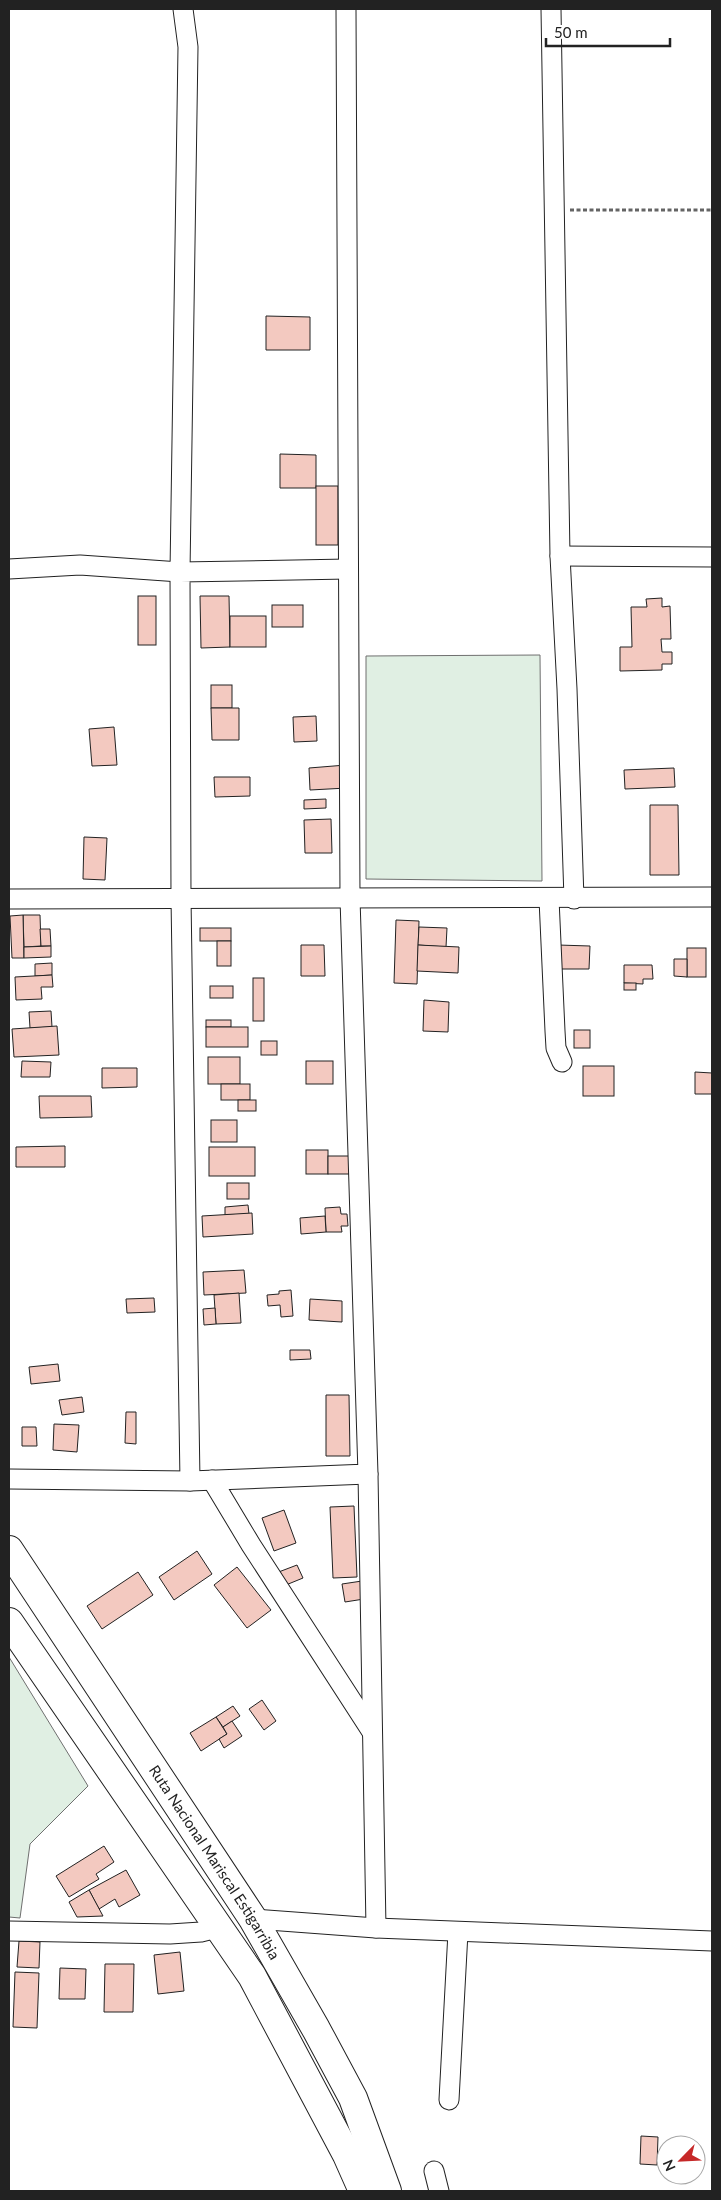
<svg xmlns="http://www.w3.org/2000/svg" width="721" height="2200" font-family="Lato,sans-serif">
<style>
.green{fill:#e0efe3;stroke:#6f6f6f}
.building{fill:#f3c9c0;stroke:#222}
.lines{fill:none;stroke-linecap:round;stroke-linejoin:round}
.minor-casing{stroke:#222;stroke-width:21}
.highway-casing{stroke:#222;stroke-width:30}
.path{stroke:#646464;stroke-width:3;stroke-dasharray:4 2.5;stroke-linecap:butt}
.minor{stroke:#fff;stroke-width:19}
.highway{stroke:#fff;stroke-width:28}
.labels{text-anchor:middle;stroke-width:4;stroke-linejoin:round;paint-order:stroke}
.street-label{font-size:15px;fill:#222;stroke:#fff}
</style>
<rect width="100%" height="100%" fill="#fff"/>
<g class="green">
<path d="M540,655L542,881L366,879V656Z"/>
<path d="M9,1657L88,1786L30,1844L20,1918L9,1917Z"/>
</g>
<g class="building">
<path d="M266,316L310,317V350H266Z"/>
<path d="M280,454L316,455V488H280Z"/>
<rect x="316" y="486" width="22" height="59"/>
<rect x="138" y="596" width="18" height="49"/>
<path d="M200,596H229L230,647L201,648Z"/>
<path d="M662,598V607L670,606L671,639H661L662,652H672V664H662V670L620,671V647H632L631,607H647L646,599Z"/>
<rect x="272" y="605" width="31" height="22"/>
<rect x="230" y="616" width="36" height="31"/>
<rect x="211" y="685" width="21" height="23"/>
<path d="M211,708H239V740H212Z"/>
<path d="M316,716L317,741L294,742L293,717Z"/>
<path d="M114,727L117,765L92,766L89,729Z"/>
<path d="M346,765L347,788L310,790L309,768Z"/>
<path d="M674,768L675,787L625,789L624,770Z"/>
<path d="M214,777H250V796L215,797Z"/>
<path d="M326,799V808L304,809V800Z"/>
<path d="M650,805H678L679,875H650Z"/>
<path d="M331,819L332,853H305L304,820Z"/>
<path d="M84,837L107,838L105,880L83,879Z"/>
<path d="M23,915H40L41,946L24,947Z"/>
<path d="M23,915L24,958H12L10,916Z"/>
<path d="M396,920L419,921L417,984L394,983Z"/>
<path d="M419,927L447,928L446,947L418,945Z"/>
<rect x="200" y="928" width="31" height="13"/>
<path d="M40,929H50L51,946H41Z"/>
<rect x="217" y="941" width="14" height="25"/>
<path d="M301,945H324L325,976H301Z"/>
<path d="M418,945L459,947L458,973L417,971Z"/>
<path d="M558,945L590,946L589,969H558Z"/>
<path d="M51,946V957L24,958V947Z"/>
<rect x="687" y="948" width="19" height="29"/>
<path d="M674,959H687V977L674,976Z"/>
<path d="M52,963V975L35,976V964Z"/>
<path d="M624,965H652L653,979H643V984L624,983Z"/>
<path d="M52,975L53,987H41L42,999L16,1000L15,977Z"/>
<rect x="253" y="978" width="11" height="43"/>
<rect x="624" y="983" width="12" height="7"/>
<rect x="210" y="986" width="23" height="12"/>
<path d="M424,1000L449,1002L448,1032L423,1031Z"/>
<path d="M51,1011L52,1027L30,1028L29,1012Z"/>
<rect x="206" y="1020" width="25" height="7"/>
<path d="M57,1026L59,1055L14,1057L12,1029Z"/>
<rect x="206" y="1027" width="42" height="20"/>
<rect x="574" y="1030" width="16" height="18"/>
<rect x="261" y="1041" width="16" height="14"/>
<rect x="208" y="1057" width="32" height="27"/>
<path d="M22,1061L51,1062L50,1077H21Z"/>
<rect x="306" y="1061" width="27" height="23"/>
<rect x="583" y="1066" width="31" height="30"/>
<path d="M102,1068H137V1087L102,1088Z"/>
<path d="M695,1072L712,1073V1094H695Z"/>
<rect x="221" y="1084" width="29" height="16"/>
<path d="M39,1096H91L92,1117L40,1118Z"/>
<rect x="238" y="1100" width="18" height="11"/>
<rect x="211" y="1120" width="26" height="22"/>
<path d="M65,1146V1167H16V1147Z"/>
<rect x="209" y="1147" width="46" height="29"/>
<rect x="306" y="1150" width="22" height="24"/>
<rect x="328" y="1156" width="25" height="18"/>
<rect x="227" y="1183" width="22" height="16"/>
<path d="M248,1205L249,1214L225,1215V1207Z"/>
<path d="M340,1207L341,1214H347L348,1226H341L342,1232H326L325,1208Z"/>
<path d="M252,1213L253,1234L203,1237L202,1216Z"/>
<path d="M325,1216L326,1232L301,1234L300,1218Z"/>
<path d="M244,1270L246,1293L204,1295L203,1272Z"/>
<path d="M291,1290L293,1316L281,1317L280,1305L268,1306L267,1295L279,1294V1291Z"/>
<path d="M239,1293L241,1323L216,1324L214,1295Z"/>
<path d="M154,1298L155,1312L127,1313L126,1299Z"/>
<path d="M310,1299L342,1301V1322L309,1320Z"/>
<path d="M215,1308L216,1324L204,1325L203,1309Z"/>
<path d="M290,1350H310L311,1359L290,1360Z"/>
<path d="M58,1364L60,1381L31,1384L29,1367Z"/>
<path d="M326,1395H349L350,1456H326Z"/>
<path d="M82,1397L84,1412L62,1415L59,1400Z"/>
<path d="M126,1412H136V1444L125,1443Z"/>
<path d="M54,1424L79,1425L77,1452L53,1450Z"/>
<path d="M22,1427H36L37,1446H22Z"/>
<path d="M354,1506L357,1577L333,1578L330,1507Z"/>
<path d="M284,1510L296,1543L274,1551L262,1518Z"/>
<path d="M197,1551L212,1574L174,1600L159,1577Z"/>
<path d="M297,1565L303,1578L281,1587L276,1573Z"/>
<path d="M237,1567L271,1610L247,1628L214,1585Z"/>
<path d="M138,1572L153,1595L102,1629L87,1606Z"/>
<path d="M362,1581L364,1599L345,1602L342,1584Z"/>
<path d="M262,1700L276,1721L264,1730L249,1709Z"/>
<path d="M233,1706L240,1716L223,1727L216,1717Z"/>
<path d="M216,1717L227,1734L201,1751L190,1733Z"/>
<path d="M232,1721L242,1736L224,1748L219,1739L227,1734L223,1727Z"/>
<path d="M104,1846L114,1862L96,1874L99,1879L69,1897L56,1876Z"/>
<path d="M126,1870L140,1895L119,1907L115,1899L99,1909L89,1890Z"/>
<path d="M89,1890L103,1916L77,1917L69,1902Z"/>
<path d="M19,1941L40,1942L39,1968L17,1967Z"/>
<path d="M180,1952L184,1991L158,1994L154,1955Z"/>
<path d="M105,1964H134L133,2012H104Z"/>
<path d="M60,1968L86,1969L85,1999H59Z"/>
<path d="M15,1972L39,1973L37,2028L13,2027Z"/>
<path d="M641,2136L658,2137L657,2165L640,2164Z"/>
</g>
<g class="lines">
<g class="minor-casing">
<g id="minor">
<path d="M551,9L560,556L567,689L574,899"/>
<path d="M560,556L712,557"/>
<path d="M9,569L80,565L180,572L188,47L183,9"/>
<path d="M9,899L712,897"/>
<path d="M549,899L555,1031L556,1048L562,1062"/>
<path d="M368,1474L376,1928"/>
<path d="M9,1479L190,1481L368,1474L350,898L346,9"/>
<path d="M212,1480L251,1545L372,1732"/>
<path d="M190,1481L181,898L180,572L348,569"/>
<path d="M253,1919L376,1928L712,1941"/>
<path d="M9,1931L170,1934L201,1932L217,1928"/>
<path d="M449,2100L458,1932"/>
<path d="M434,2171L439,2191"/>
</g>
</g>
<g class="highway-casing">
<g id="highway">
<path id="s1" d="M9,1550L253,1919L316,2029L353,2098L387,2191"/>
<path d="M9,1622L252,1976L347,2155L363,2191"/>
</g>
</g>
<path class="path" d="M570,210H712"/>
<use href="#minor" class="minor"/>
<use href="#highway" class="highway"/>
</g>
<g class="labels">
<g class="street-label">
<text dy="5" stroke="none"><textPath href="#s1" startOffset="374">Ruta Nacional Mariscal Estigarribia</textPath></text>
</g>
</g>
<rect width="721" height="2200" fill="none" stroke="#222222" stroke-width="20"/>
<g transform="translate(681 2160) rotate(246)"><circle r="24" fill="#ffffff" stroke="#a7a7a7"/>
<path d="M0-4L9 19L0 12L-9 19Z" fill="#c62828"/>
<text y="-8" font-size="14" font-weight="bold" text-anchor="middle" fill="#222222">N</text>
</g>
<path d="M546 38v8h124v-8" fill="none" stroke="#222222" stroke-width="2.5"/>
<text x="554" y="38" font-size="15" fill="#222222" stroke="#ffffff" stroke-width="4" paint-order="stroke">50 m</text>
</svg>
